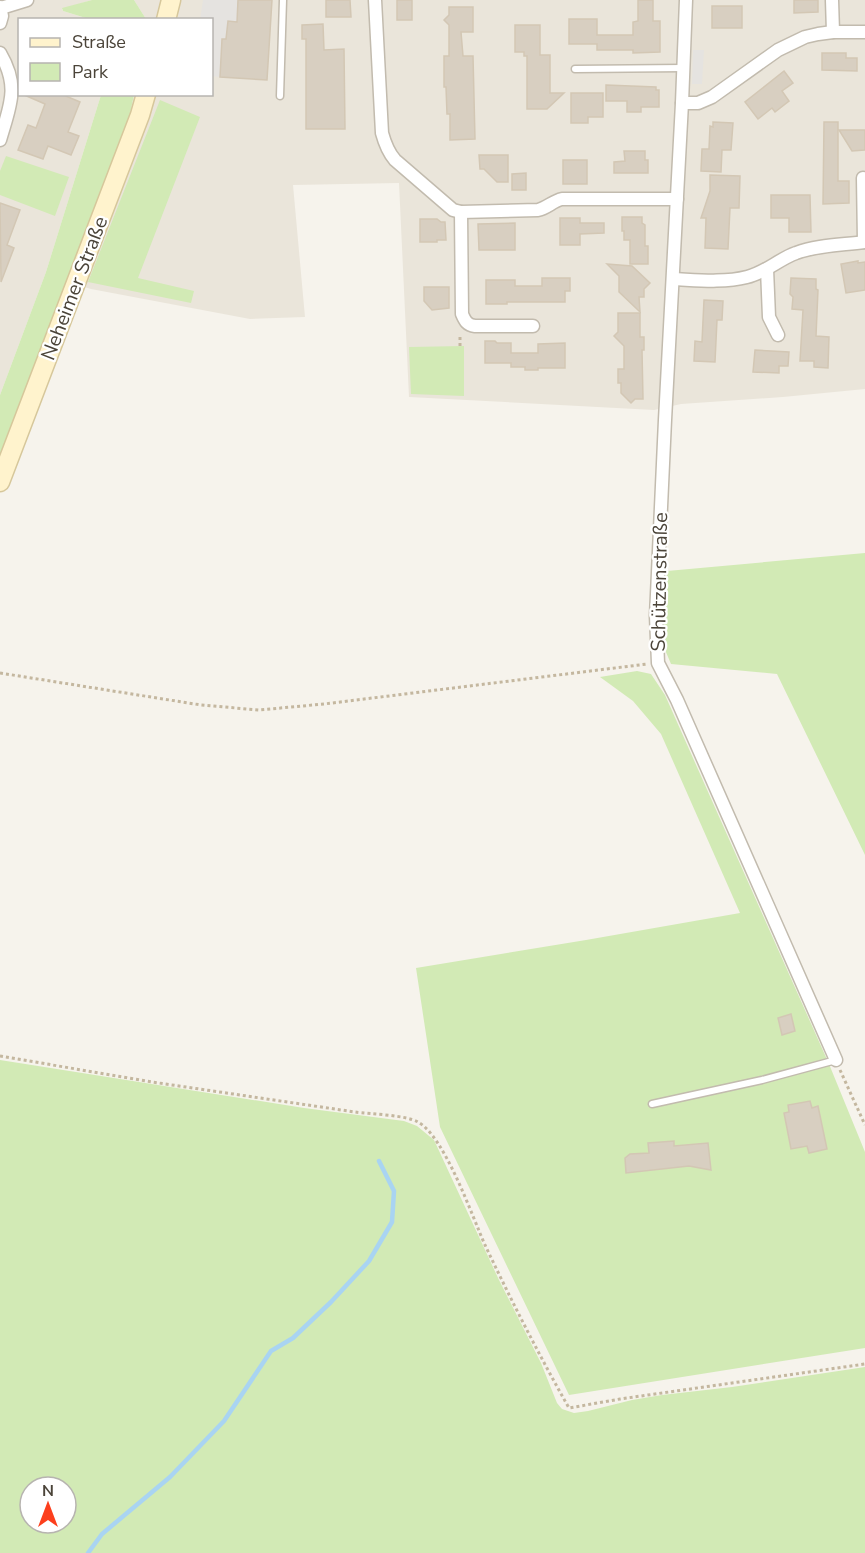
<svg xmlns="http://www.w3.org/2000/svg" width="865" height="1553" font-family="'Nunito Sans',sans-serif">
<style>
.residential{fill:#eae5da}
.green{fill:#d2eab5;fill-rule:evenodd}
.parking{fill:#e5e3e0}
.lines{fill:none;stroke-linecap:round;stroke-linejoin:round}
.stream{stroke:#a9d4f2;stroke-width:4.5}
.building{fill:#d8cfc1;stroke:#d3c7b4;stroke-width:1.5}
.lane-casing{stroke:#c2bbae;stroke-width:9}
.street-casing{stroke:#c2bbae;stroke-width:15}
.secondary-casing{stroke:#d6c79b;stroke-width:21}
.path{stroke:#c4b79f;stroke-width:3;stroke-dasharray:3 3;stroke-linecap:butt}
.lane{stroke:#fff;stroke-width:6}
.street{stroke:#fff;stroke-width:12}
.secondary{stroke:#fff3cd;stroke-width:18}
.labels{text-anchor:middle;stroke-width:4.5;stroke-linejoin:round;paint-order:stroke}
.street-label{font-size:20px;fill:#4b4439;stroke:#fff}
</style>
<rect width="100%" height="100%" fill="#f6f3ec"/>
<g class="residential">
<path d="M0,0H92L62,9L63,11L89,19L20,20V94L101,95L46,272L0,395Z"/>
<path d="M134,0H865V389L783,397L681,404L654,410L409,397L399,183L293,185L305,317L250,319L91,289L68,282L128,123L134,95L212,94V20L146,19Z"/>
</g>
<g class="green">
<path d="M92,0H134L146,19H89L63,11L62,8Z"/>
<path d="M101,95H134L128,123L0,461V395L46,272Z"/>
<path d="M160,100L200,117L138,278L194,291L191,303L88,282Z"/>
<path d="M6,156L69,177L55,216L0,195V171Z"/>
<path d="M464,346V396L411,394L409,347Z"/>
<path d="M865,553V855L777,674L671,664L663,645L667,571Z"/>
<path d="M637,671L651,674L665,695L829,1064L865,1152V1348L569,1395L440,1127L416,968L586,940L740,913L661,734L633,701L600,677Z"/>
<path d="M0,1060L304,1108L404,1121L417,1126L434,1140L499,1280L541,1363L557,1403L562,1409L574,1413L588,1411L632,1400L662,1395L732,1387L865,1367V1553H0ZM30,1487H66V1523H30Z"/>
</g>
<g class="parking">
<path d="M203,0H238L237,22L228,21L226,39H222L220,77L212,76V20H200Z"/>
<path d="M693,50H704L702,84H692Z"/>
</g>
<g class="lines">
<path class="stream" d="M88,1553L102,1534L170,1477L224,1421L271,1351L293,1338L331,1302L369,1261L392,1222L394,1191L379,1161"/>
</g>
<g class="building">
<path d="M238,0H272L267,80L220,77L222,39H226L228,21L237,22Z"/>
<path d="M326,0H350L351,17H326Z"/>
<rect x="397" y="0" width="15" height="20"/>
<path d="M638,0H653V21H660V52L633,53V50H597V44H569V19H597V35H633V22L638,21Z"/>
<path d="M794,0H818V12L794,13Z"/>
<rect x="712" y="6" width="30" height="22"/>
<path d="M449,7H473V32H461L463,56H473L475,139L450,140V114H447L446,87H444V56H449V25L444,20L449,15Z"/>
<path d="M323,24L324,50L344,49L345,129H306V39H302V25Z"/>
<path d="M515,25H540V55H550V93H564L547,109H527V56H524V52H515Z"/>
<path d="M822,53H846V58H857V71L822,70Z"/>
<path d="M784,71L793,83L782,91L789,101L775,112L772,108L758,119L745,102Z"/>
<path d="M606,85L656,87V90H659V107H641V112H627V101H606Z"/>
<path d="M571,93H603V117H588V123H571Z"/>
<path d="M22,94H61L80,102L68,132L79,136L71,155L48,146L43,159L18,150L28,125L36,128L45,104Z"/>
<path d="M713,122L733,123L731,150H722L721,172L701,171L702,149H709L710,126L713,127Z"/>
<path d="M824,122H838V181H849V203L823,204Z"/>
<path d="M839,130H865V150L852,151Z"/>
<path d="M624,151H645V160H648V173H614V162L625,161Z"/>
<path d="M479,155H508V182H497L484,169H480Z"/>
<rect x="563" y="160" width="24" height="24"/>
<path d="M526,173V190H512V174Z"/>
<path d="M710,175L740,176L739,208H730L728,249L705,248L706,218H701L710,191Z"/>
<path d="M771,195H810L811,232H789V218H771Z"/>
<path d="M0,203L20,210L7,245L14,248L1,282Z"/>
<path d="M622,217H642V223L645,225V246H648V264H630V240H624V231H622Z"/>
<path d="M560,218H580V223H604V233L580,234V245H560Z"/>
<path d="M420,219H437L441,222H445L446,240H437V242H420Z"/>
<path d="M515,223V250H479L478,224Z"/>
<path d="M858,261V263L865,262V290L846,293L841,264Z"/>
<path d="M607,264L632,266L650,283L644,289V297H639L640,312L619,292V276Z"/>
<path d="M542,278H570V291H565V302H507V304H486V280H515V286H542Z"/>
<path d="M791,278L816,279V289L818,290L816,336L829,337L828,368L814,367V361H800L803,310L792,309L793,297L790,294Z"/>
<path d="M424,287H449V308L432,310L424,301Z"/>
<path d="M704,300L723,301L722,320H717L715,362L694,361L695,341L702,342Z"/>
<path d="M618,313H640V337H644V350H642L643,399H635L631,403L621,393V383H618V369H624V346L614,336L618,332Z"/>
<path d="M485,341H495L497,343H511V353H538V344L565,343V368H538V370H525V367H511V363H485Z"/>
<path d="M755,350L789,352L788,366H779V373L753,372Z"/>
<path d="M791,1014L795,1031L782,1035L778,1018Z"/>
<path d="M810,1101L812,1108L818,1106L827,1149L809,1153L807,1146L791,1149L784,1113L789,1112L788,1105Z"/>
<path d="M674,1141V1146L708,1143L711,1170L689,1166L626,1173L625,1158L630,1154L649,1153L648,1143Z"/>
</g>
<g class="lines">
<g class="lane-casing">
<g id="lane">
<path d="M575,69L684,68"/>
<path d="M280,96L283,0"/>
<path d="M652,1104L762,1080L836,1060"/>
</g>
</g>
<g class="street-casing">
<g id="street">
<path d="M375,0L382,133C385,144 388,152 395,160L453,210L461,212L538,210C547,208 553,201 562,199H677"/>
<path d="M686,0L682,103L665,420L656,616L658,663L677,700L836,1060"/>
<path d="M832,0L833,32"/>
<path d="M0,7L2,16L0,23"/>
<path d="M1,8L27,0"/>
<path d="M0,53C20,87 10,105 0,140"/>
<path d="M682,103H698L712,97L778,50L805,37L818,34L833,32H865"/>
<path d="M863,178L864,242"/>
<path d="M461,212L462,314C465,321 467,325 475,326H533"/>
<path d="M767,269L769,317L778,335"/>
<path d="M673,279C697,280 723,283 747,277C765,273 779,259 796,253C817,245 843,245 865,242"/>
</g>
</g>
<g class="secondary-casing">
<g id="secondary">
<path d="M166,20L171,0"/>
<path d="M0,482L140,115L146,94"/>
</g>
</g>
<g class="path">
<path d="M460,346V334"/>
<path d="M0,673L201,705L259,710L324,704L647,664"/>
<path d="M0,1056L152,1082L355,1112C370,1114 406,1115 418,1122C445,1137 472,1216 485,1245C511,1300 539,1355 569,1408L620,1399L865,1364"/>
<path d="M840,1070L865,1125"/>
</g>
<use href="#lane" class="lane"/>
<use href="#street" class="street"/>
<use href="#secondary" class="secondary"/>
</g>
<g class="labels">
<g class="street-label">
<text transform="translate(74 288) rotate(-69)" y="7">Neheimer Straße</text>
<text transform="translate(659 582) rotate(-89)" y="7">Schützenstraße</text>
</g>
</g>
<rect x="18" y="18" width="195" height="78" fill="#ffffff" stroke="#b7b4b0" stroke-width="1.5"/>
<rect x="30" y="38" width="30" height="9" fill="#fff3cd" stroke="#b7b4b0" stroke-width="1.5"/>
<text x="72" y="48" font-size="18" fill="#4b4439">Straße</text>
<rect x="30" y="63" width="30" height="18" fill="#d2eab5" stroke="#b7b4b0" stroke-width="1.5"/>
<text x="72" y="78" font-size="18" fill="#4b4439">Park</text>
<g transform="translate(48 1505)"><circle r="28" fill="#ffffff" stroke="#b7b4b0" stroke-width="1.5"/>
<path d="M0-4.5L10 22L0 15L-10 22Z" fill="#fc3f1d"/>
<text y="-9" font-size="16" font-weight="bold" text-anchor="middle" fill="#4b4439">N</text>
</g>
</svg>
